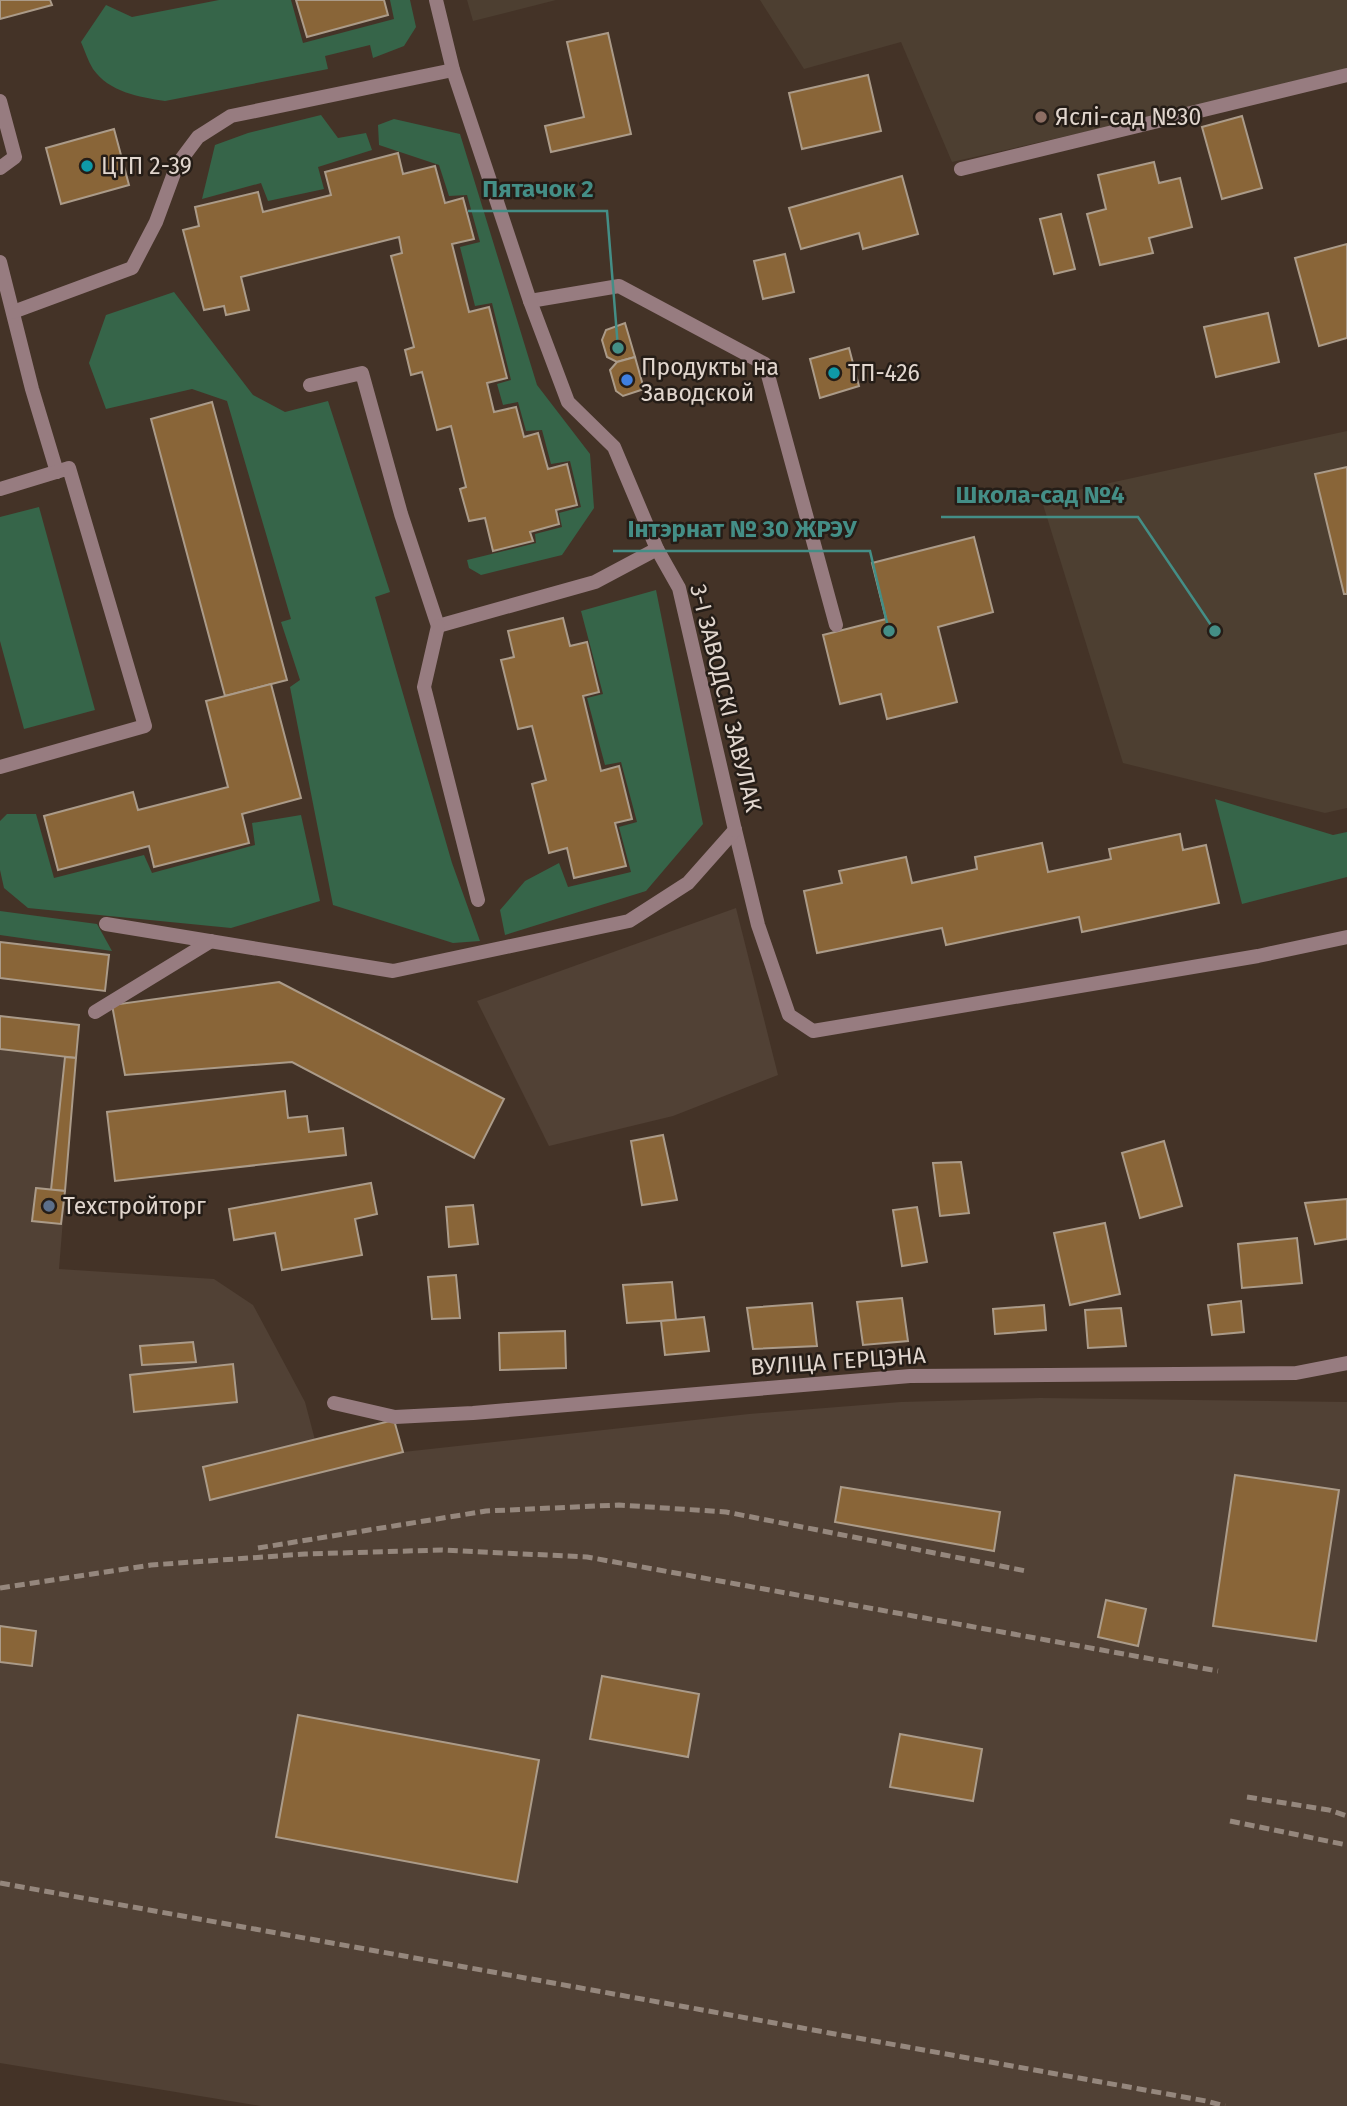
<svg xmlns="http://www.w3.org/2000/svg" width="1347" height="2106" font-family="'Fira Sans',sans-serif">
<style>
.industrial{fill:#514135}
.education{fill:#4d3f31}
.green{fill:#366549}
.building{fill:#896538;stroke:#ab9b89;stroke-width:2}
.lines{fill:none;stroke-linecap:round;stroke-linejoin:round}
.lane{stroke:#977c80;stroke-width:14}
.street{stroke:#977c80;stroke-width:14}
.rail{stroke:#95877d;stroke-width:5;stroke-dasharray:10 5;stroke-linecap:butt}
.education-dot{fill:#8d6e63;stroke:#251d17;stroke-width:2.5}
.culture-dot{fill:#0f9aa8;stroke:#251d17;stroke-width:2.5}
.shop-dot{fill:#3f7fe0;stroke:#251d17;stroke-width:2.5}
.service-dot{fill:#5c6f8a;stroke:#251d17;stroke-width:2.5}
.labels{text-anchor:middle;stroke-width:5;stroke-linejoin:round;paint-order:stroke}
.poi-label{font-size:23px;fill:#e1d6ce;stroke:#251d17;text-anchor:start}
.street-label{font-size:23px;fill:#e1d6ce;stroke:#251d17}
.leader{fill:none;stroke:#448e86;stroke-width:2.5}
.callout-dot{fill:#448e86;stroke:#251d17;stroke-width:2.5}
.callout-label{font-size:24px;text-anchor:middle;font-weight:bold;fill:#448e86;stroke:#251d17;stroke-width:5;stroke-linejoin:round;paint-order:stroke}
</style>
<rect width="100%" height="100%" fill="#443327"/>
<g class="industrial">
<path d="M736,908L778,1075L673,1116L549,1146L477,1001Z"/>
<path d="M0,1049L76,1058L59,1269L214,1279L253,1305L305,1402L315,1440L394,1420L403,1452L749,1414L901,1402L1040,1398L1347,1402V2106H261L0,2063Z"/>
</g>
<g class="education">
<path d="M467,0H556L473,21Z"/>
<path d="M760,0H1347V73L952,162L901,42L804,69Z"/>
<path d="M1347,431V808L1325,813L1123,763L1041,498Z"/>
</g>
<g class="green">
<path d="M219,0H291L303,43L394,19L390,0H410L416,27L404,46L373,58L370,45L325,56L328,69L165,101C139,97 109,92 93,69C88,61 85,51 81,42L106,5L132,17Z"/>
<path d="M321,115L338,138L366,133L372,150L318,167L324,189L268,201L261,183L202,199L215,145L248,133Z"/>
<path d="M394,119L460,134L537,385L590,454L594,508L562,555L481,575L469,568L467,560L536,543L535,534L562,527L559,513L581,507L570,461L551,464L542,430L526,431L518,402L503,405L497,384L511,380L492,303L475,306L460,247L480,242L467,195L449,196L439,165L379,145L378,125Z"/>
<path d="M174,292L253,395L285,412L328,401L390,592L375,597L452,863L480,941L453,943L333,905L290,687L300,680L281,622L291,619L227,401L192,389L106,409L89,363L106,315Z"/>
<path d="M39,507L95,710L24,729L0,641V517Z"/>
<path d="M656,590L703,824L646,891L505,935L500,910L525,881L559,863L568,887L631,872L619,827L637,822L621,762L605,765L587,698L603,694L581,611Z"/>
<path d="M1215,799L1333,835L1347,832V877L1242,904Z"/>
<path d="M7,814H36L54,878L144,855L152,873L255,845L252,823L301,815L320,901L231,928L28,908L4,888L0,870V821Z"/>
<path d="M0,911L97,924L112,951L0,935Z"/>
</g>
<g class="building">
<path d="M0,0H50L52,5L0,19Z"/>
<path d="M296,0H384L388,15L307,37Z"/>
<path d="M608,33L631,134L551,152L545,126L584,117L567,42Z"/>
<path d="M868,75L881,131L802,149L789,93Z"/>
<path d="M1242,116L1262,188L1222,199L1202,127Z"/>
<path d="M114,129L129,185L61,204L46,148Z"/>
<path d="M398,153L403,174L435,166L445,203L463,198L474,239L452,244L469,312L489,307L507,378L487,383L494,412L516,407L524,437L538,433L548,469L567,464L577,505L556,510L559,524L530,532L533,541L493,551L485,518L469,521L460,489L466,487L451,426L437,430L422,372L411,375L405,350L414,347L391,256L402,253L399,237L241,277L249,310L226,315L224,306L204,310L183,230L199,226L195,207L258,192L263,212L331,195L325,172Z"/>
<path d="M1154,162L1159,183L1180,178L1192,227L1149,238L1153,253L1100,265L1087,214L1106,209L1098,175Z"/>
<path d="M902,176L918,234L863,249L859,233L801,249L789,208Z"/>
<path d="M1061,214L1075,269L1054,274L1040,219Z"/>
<path d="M1347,244V338L1319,346L1295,258Z"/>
<path d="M785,254L794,292L763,299L754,261Z"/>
<path d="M1268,313L1279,362L1216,377L1204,327Z"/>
<path d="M625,323L635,357L617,362L607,357L602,340L606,330Z"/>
<path d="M849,348L859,386L820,398L810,359Z"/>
<path d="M635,357L644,389L623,396L616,391L610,370L617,362Z"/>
<path d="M212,402L287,680L225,696L151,419Z"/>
<path d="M1347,467V594H1344L1315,474Z"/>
<path d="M974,537L993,612L938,627L957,702L887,719L881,694L840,704L823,635L886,619L872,563Z"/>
<path d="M563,618L570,646L587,642L599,692L583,696L601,771L619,766L632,819L615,823L626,866L574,878L567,848L549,853L532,784L546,780L532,726L518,729L501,660L514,657L508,631Z"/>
<path d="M271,684L301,798L242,814L249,843L154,867L149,846L58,870L44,816L133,792L138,810L228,787L206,701Z"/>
<path d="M1180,834L1183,850L1206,845L1219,903L1082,932L1079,917L946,945L942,928L817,953L804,891L842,883L839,871L906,857L912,883L977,869L975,857L1042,843L1048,872L1111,859L1109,849Z"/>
<path d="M0,942L109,955L105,991L0,978Z"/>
<path d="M279,982L504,1099L474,1158L292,1062L125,1075L112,1005Z"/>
<path d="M0,1016L79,1025L76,1058L0,1049Z"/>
<path d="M65,1057L76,1058L65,1191L51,1190Z"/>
<path d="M285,1091L288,1118L307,1116L309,1132L343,1128L346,1155L115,1181L107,1112Z"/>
<path d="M663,1135L677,1200L642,1205L631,1141Z"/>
<path d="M1164,1141L1182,1206L1140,1218L1122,1153Z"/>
<path d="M961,1162L969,1213L940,1216L933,1163Z"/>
<path d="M371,1183L377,1214L355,1219L362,1255L282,1270L275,1233L234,1240L229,1209Z"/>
<path d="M36,1188L65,1191L61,1224L32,1221Z"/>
<path d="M1347,1199V1239L1315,1244L1305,1203Z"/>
<path d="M473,1205L478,1244L449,1247L446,1207Z"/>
<path d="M917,1207L927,1262L902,1266L893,1210Z"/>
<path d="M1105,1223L1120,1294L1070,1305L1054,1233Z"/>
<path d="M1297,1238L1302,1283L1242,1288L1238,1244Z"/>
<path d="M456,1275L460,1318L432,1319L428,1277Z"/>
<path d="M672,1282L676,1320L627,1323L623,1285Z"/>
<path d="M902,1298L908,1341L863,1345L857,1302Z"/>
<path d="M1241,1301L1244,1332L1212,1335L1208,1305Z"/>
<path d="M812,1303L817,1346L753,1349L747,1308Z"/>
<path d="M1044,1305L1046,1330L995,1334L993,1309Z"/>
<path d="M1121,1308L1126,1346L1088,1348L1085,1310Z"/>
<path d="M704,1317L709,1351L665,1355L661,1321Z"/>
<path d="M565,1331L566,1368L500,1370L499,1333Z"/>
<path d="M193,1342L196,1362L142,1365L140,1346Z"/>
<path d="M233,1364L237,1402L134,1412L130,1375Z"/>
<path d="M394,1420L403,1452L210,1500L203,1467Z"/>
<path d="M1235,1475L1339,1490L1316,1641L1213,1626Z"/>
<path d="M841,1487L1000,1512L994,1551L835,1522Z"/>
<path d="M1106,1600L1146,1609L1138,1646L1098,1637Z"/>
<path d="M0,1626L36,1631L32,1666L0,1662Z"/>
<path d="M602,1676L699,1694L688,1757L590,1739Z"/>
<path d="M298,1715L539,1760L517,1882L276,1837Z"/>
<path d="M900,1734L982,1749L973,1801L890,1787Z"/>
</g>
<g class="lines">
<g class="lane">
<path d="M0,101L15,157L0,168"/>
<path d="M0,262L32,389L57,472"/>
<path d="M530,301L619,286L765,364L836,625"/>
<path d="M13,312L132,268L156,222L177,165L198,137L231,116L453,70"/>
<path d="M310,385L362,373L401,514L438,626L595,582L657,549"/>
<path d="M0,489L69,468L145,726L0,767"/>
<path d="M438,626L424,687L478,900"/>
<path d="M735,830L758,925L789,1015L813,1031L1258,956L1347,937"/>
<path d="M106,924L393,971L629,921L688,883L735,830"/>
<path d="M95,1012L211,941"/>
</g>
<g class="street">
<path d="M436,0L453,70L530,301L568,402L614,447L657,549L679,588L735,830"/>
<path d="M961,169L1347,75"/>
<path d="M334,1403L395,1417L473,1413L910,1376L1296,1373L1347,1363"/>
</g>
<g class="rail">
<path d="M258,1548L486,1511L619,1505L726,1512L1026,1571"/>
<path d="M0,1588L151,1565L305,1554L442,1550L587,1557L1218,1671"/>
<path d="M1247,1797L1329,1810L1347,1816"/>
<path d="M1230,1821L1347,1845"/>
<path d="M0,1883L1206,2101L1225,2106"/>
</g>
</g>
<circle class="education-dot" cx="1041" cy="117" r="7"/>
<g class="culture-dot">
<circle cx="87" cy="166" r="7"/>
<circle cx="834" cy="373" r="7"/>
</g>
<circle class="shop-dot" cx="627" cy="380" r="7"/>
<circle class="service-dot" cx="49" cy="1206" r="7"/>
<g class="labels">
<g class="poi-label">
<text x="1055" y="125">Яслі-сад №30</text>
<text x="101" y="174">ЦТП 2-39</text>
<text x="641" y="375">Продукты на<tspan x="641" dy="26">Заводской</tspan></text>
<text x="848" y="381">ТП-426</text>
<text x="63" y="1214">Техстройторг</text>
</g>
<g class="street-label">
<text transform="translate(726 698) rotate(76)" y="8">3-І ЗАВОДСКІ ЗАВУЛАК</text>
<text transform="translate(838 1361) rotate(-4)" y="8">ВУЛІЦА ГЕРЦЭНА</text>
</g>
</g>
<path class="leader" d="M618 348L607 211H468M1215 631L1138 517H941M889 631L870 551H613"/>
<g class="callout-dot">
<circle cx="618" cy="348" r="7"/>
<circle cx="1215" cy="631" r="7"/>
<circle cx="889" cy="631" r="7"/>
</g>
<g class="callout-label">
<text x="538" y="197">Пятачок 2</text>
<text x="1040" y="503">Школа-сад №4</text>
<text x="742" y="537">Інтэрнат № 30 ЖРЭУ</text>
</g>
</svg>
